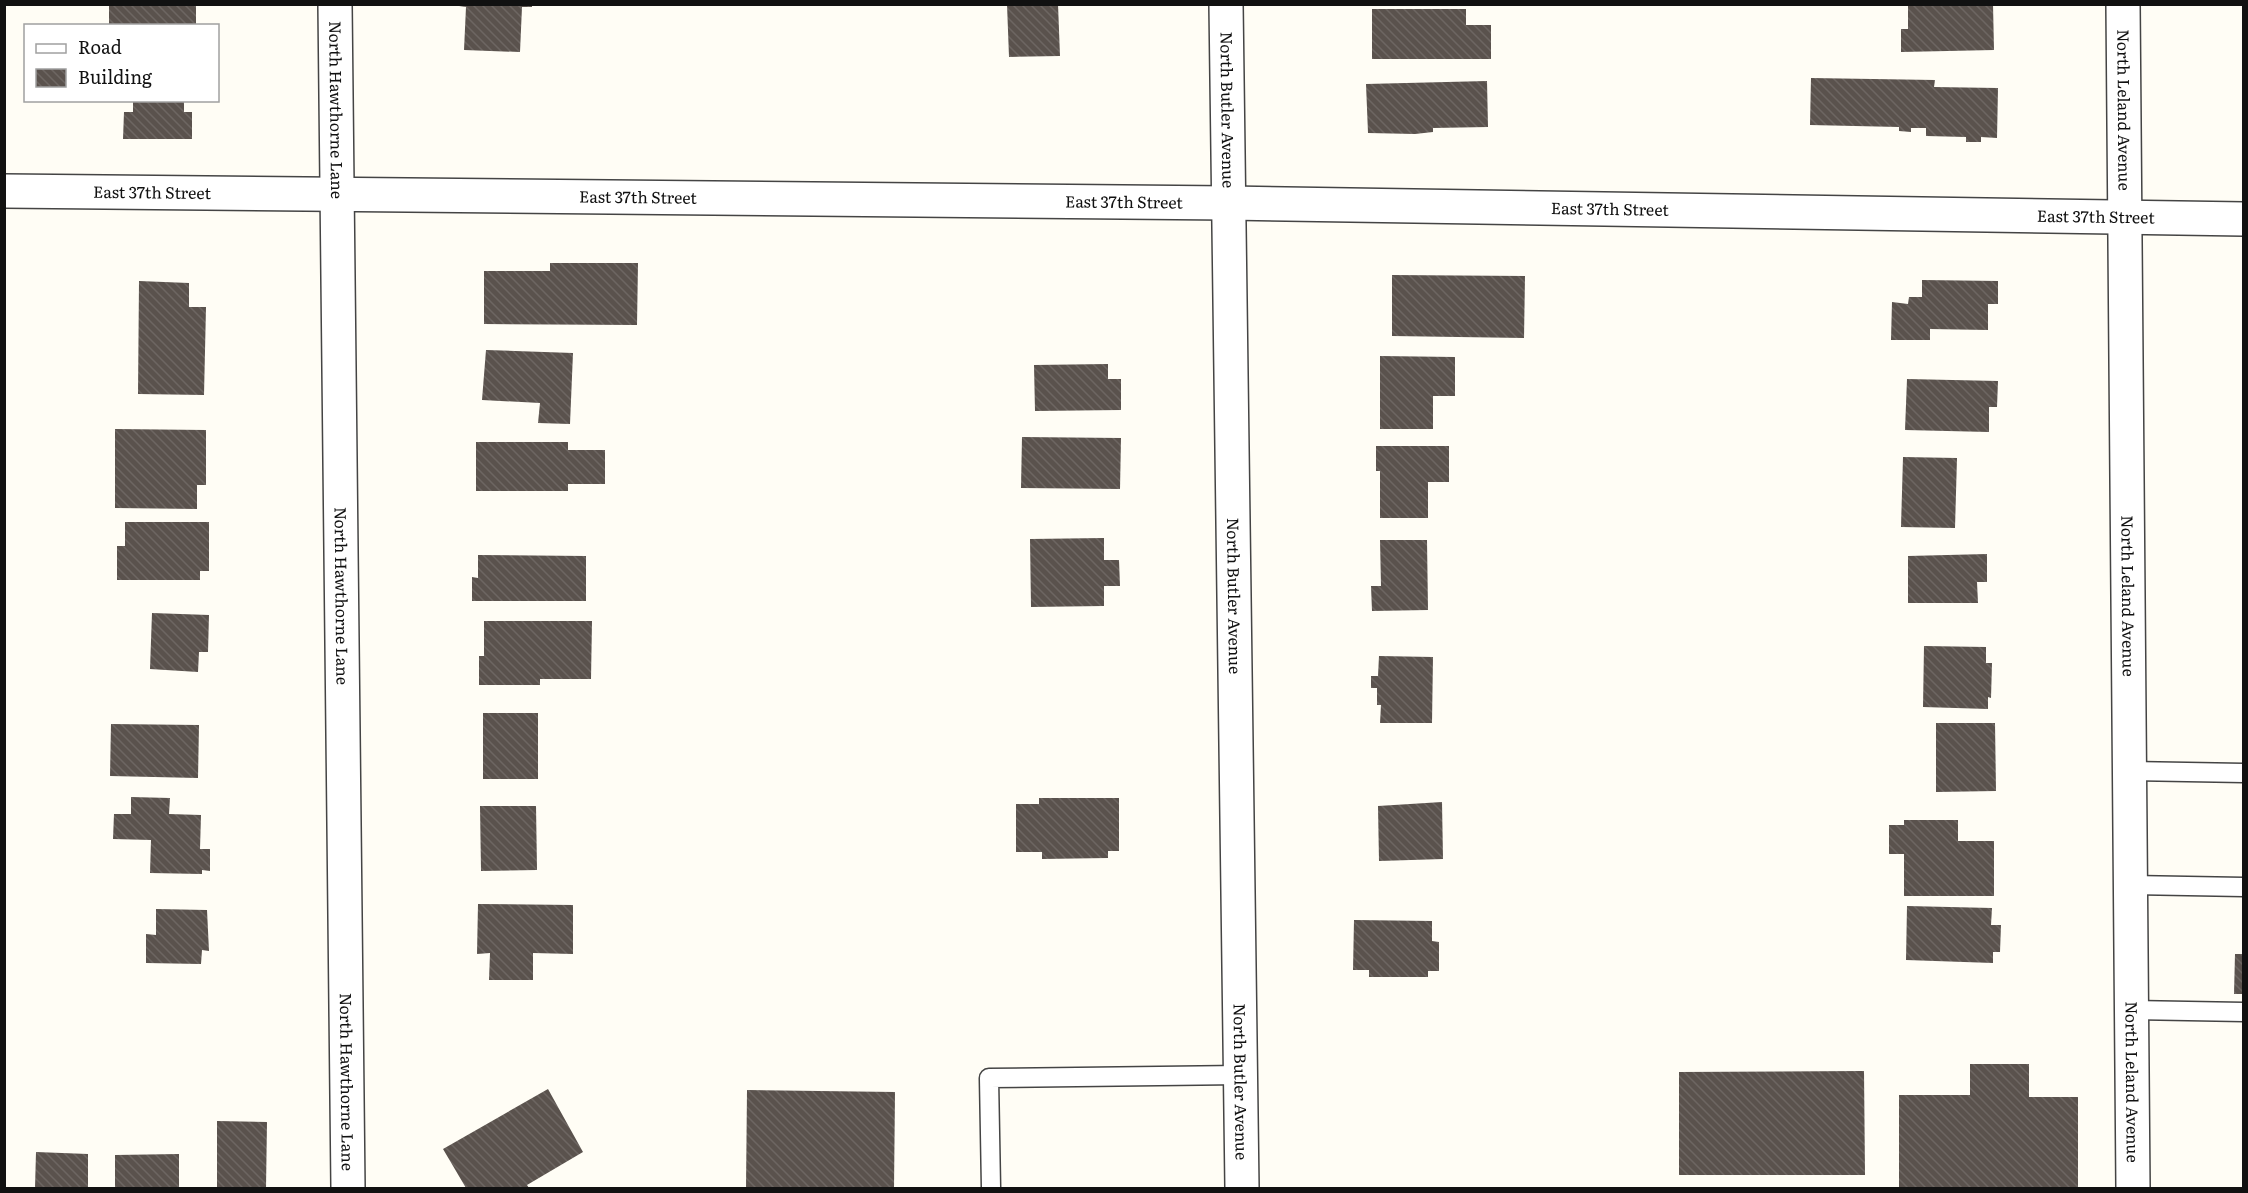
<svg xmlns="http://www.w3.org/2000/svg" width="2248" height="1193" font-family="Literata,serif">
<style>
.building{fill:url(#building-back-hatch)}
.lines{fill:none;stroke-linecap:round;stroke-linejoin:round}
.lane-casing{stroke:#444;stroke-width:21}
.street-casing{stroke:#444;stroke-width:36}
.lane{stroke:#fff;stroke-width:18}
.street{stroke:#fff;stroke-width:33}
.labels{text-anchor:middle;stroke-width:6;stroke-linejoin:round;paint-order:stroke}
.street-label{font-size:16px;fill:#111;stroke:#fff}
</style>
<defs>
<pattern id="building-back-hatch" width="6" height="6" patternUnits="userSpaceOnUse" patternTransform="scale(1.5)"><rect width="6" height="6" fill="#5a524d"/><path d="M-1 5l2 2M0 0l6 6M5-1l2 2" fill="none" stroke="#6d6662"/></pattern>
</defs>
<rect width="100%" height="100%" fill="#fffdf5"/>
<g class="building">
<path d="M109,4L196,6V26H109Z"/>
<path d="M1007,4H1058L1060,56L1009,57Z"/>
<path d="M1908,4H1993L1994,50L1901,52V29H1908Z"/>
<path d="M452,5H532V7H522L520,52L464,50L466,7Z"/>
<path d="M1372,9H1466V25H1491V59H1372Z"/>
<path d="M1811,78L1935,80L1934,87L1998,88L1997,138L1981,137V142H1966V137L1926,136V128H1911V132L1899,131V127L1810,125Z"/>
<path d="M1487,81L1488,127L1433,128V132L1415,134L1368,133L1366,84Z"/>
<path d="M133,100H184V112H192V139H123L124,112H133Z"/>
<path d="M550,263H638L637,325L484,324V271H550Z"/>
<path d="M1392,275L1525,276L1524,338L1392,336Z"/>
<path d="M1922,280L1998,281V304H1988V330L1930,329V340H1891L1892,302L1908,304L1909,297H1922Z"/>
<path d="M139,281L189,283V307H206L204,395L138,394Z"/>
<path d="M486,350L573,353L570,424L538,423L540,403L482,400Z"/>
<path d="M1380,356L1455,357V396H1433V429H1380Z"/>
<path d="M1108,364V379H1121V410L1035,411L1034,365Z"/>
<path d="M1907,379L1998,381L1997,407H1989V432L1905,430Z"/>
<path d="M115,429L206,430V485H197V509L115,508Z"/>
<path d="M1022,437L1121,438L1120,489L1021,488Z"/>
<path d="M476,442H568V450H605V484H568V491H476Z"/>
<path d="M1376,446H1449V482H1428V518H1380V471H1376Z"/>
<path d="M1903,457L1957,458L1955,528L1901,527Z"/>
<path d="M125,522H209V571H200V580H117V546H125Z"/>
<path d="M1104,538V560H1119L1120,586H1104V606L1031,607L1030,539Z"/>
<path d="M1380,540H1427L1428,610L1372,611L1371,586H1381Z"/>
<path d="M1987,554V582H1977L1978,603H1908V556Z"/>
<path d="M478,555L586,556V601H472V577L478,578Z"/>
<path d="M152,613L209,615L208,652H199L198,672L150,669Z"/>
<path d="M484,621H592L591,679H540V685H479V656H484Z"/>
<path d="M1924,646L1986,647V663H1992L1991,698L1988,697V709L1923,707Z"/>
<path d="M1379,656L1433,657L1432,723H1380L1381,705H1377V688H1371V676H1378Z"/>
<rect x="483" y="713" width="55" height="66"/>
<path d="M1936,723H1995L1996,791L1936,792Z"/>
<path d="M111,724L199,725L198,778L110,776Z"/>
<path d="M131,797L170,798L169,814L201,815L200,849H210V871L202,870V874L150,873L151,840L113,839L114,814H131Z"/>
<path d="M1039,798H1119V851H1108V858L1042,859V852H1016V804H1039Z"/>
<path d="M1442,802L1443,859L1379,861L1378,806Z"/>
<path d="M480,806H536L537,870L481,871Z"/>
<path d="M1904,820H1958V841H1994V896H1904V854H1889V825H1904Z"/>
<path d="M478,904L573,905V954L533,953V980H489L490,953L477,954Z"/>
<path d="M1907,906L1992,908L1991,925H2001L2000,952H1993V963L1906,960Z"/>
<path d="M156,909L207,910L209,951L202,950L201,964L146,963V934L156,935Z"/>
<path d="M1354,920L1432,921V941L1439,942V971H1428V977H1369V970H1353Z"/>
<path d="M2235,954H2244V994H2234Z"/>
<path d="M1970,1064H2029V1097H2078V1188H1899V1095H1970Z"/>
<path d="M1864,1071L1865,1175H1679V1072Z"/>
<path d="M548,1089L583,1152L527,1185L529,1188H466L443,1149Z"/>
<path d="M747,1090L895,1092L894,1188H746Z"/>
<path d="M217,1121L267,1122L266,1188H217Z"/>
<path d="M36,1152L88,1154V1188H35Z"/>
<path d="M179,1154V1188H115V1155Z"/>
</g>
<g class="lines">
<g class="lane-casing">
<g id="lane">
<path d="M2130,771L2244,773"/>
<path d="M2131,885L2244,887"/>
<path d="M2132,1010L2244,1012"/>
<path d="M991,1188L989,1078L1241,1075"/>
</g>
</g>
<g class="street-casing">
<g id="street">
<path id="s1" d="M335,4L348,1188"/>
<path id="s2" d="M1226,4L1242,1188"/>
<path id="s3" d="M2123,4L2133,1188"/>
<path id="s4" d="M4,191L1229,203L2244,219"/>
</g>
</g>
<use href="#lane" class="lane"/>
<use href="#street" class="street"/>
</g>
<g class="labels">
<g class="street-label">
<text dy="6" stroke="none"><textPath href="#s1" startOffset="106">North Hawthorne Lane</textPath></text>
<text dy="6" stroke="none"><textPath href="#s2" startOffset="106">North Butler Avenue</textPath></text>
<text dy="6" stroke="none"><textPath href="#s3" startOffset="106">North Leland Avenue</textPath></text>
<text dy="6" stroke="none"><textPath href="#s4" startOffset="148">East 37th Street</textPath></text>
<text dy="6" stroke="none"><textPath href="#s4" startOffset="634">East 37th Street</textPath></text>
<text dy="6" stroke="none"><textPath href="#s4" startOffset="1120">East 37th Street</textPath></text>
<text dy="6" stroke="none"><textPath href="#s4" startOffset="1606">East 37th Street</textPath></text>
<text dy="6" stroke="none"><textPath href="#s4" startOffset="2092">East 37th Street</textPath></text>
<text dy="6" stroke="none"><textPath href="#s1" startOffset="592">North Hawthorne Lane</textPath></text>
<text dy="6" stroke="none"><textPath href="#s3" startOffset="592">North Leland Avenue</textPath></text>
<text dy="6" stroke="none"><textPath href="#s2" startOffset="592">North Butler Avenue</textPath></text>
<text dy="6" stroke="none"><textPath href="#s1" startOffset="1078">North Hawthorne Lane</textPath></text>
<text dy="6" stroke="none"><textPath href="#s2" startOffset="1078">North Butler Avenue</textPath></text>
<text dy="6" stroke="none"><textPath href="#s3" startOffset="1078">North Leland Avenue</textPath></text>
</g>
</g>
<rect width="2248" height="1193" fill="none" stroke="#111111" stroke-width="12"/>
<rect x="24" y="24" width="195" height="78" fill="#ffffff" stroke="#a0a0a0" stroke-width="1.5"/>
<rect x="36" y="44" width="30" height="9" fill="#ffffff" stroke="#a0a0a0" stroke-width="1.5"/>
<text x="78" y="54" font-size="18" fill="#111111">Road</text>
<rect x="36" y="69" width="30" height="18" fill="url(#building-back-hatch)" stroke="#a0a0a0" stroke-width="1.5"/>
<text x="78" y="84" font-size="18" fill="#111111">Building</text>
</svg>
